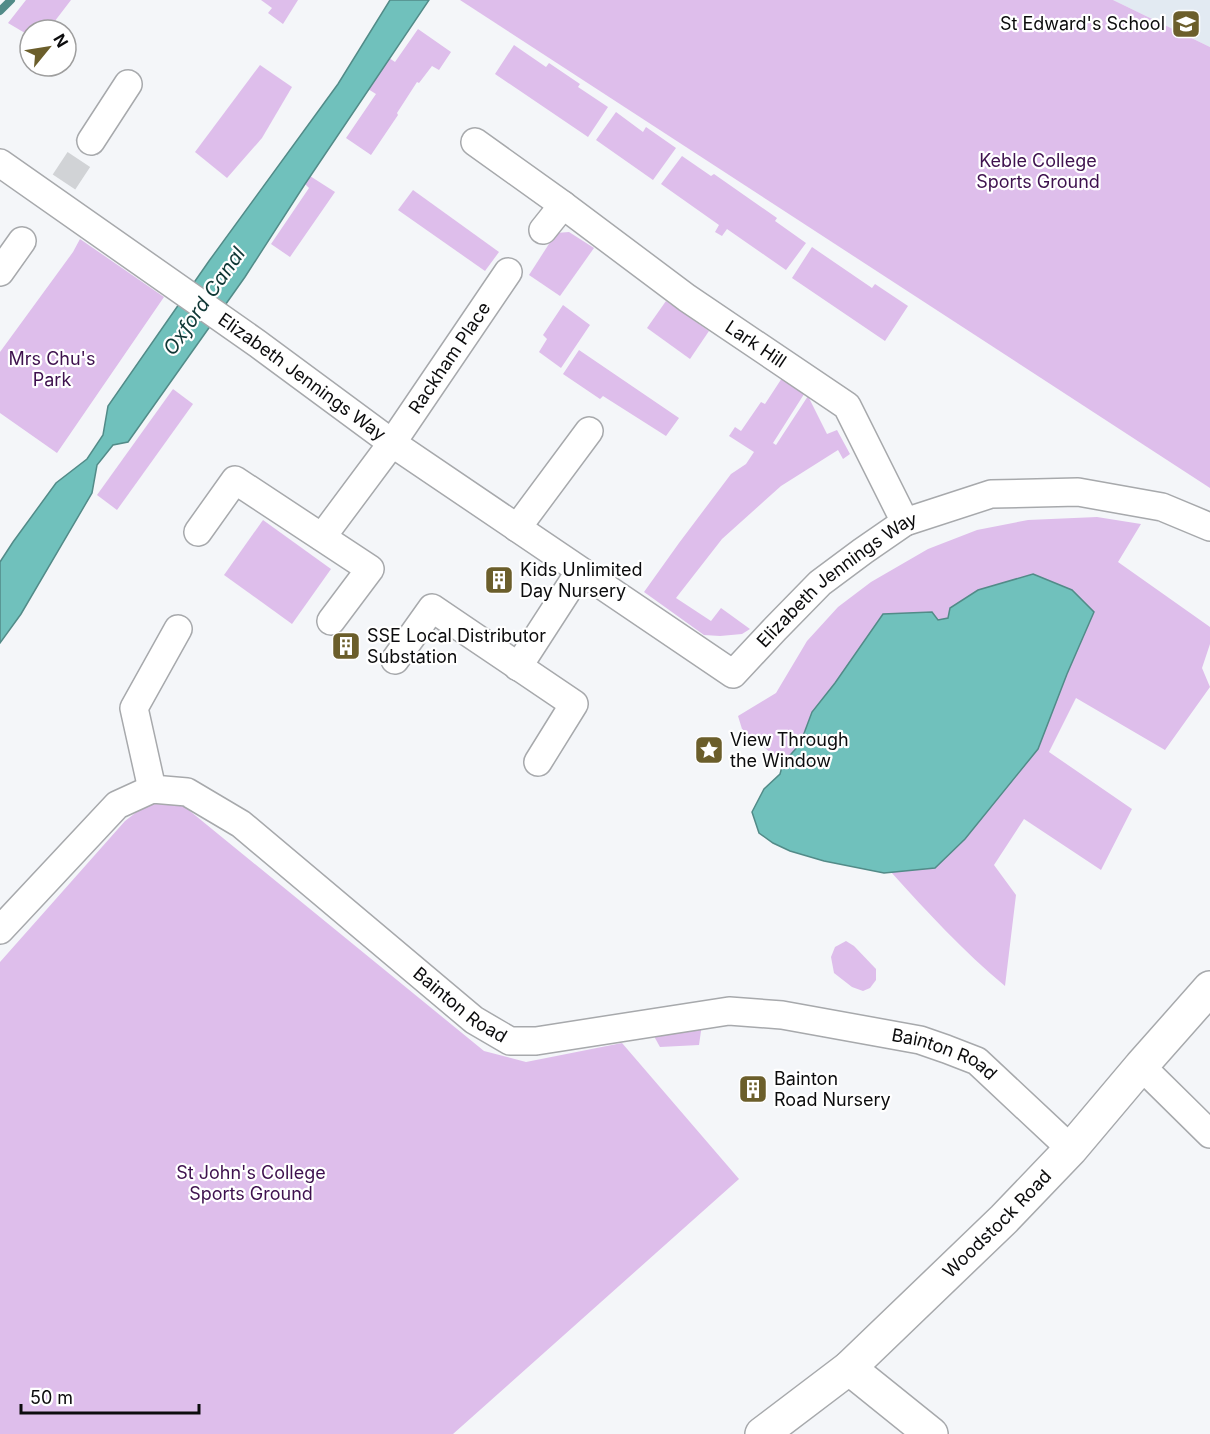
<svg xmlns="http://www.w3.org/2000/svg" width="1210" height="1434" font-family="Inter,sans-serif">
<style>
.built{fill:#e2eaf2}
.green{fill:#debeeb}
.water{fill:#70c1bc;stroke:#528b88;stroke-width:1.5}
.lines{fill:none;stroke-linecap:round;stroke-linejoin:round}
.stream{stroke:#528b88;stroke-width:8}
.street-tunnel{stroke:#d1d3d6;stroke-width:27;stroke-dasharray:27 14;stroke-linecap:butt}
.street-casing{stroke:#a7a9ac;stroke-width:30}
.secondary-casing{stroke:#a7a9ac;stroke-width:36}
.primary-casing{stroke:#a7a9ac;stroke-width:36}
.street{stroke:#fff;stroke-width:27}
.secondary{stroke:#fff;stroke-width:33}
.primary{stroke:#fff;stroke-width:33}
.labels{text-anchor:middle;stroke-width:4.5;stroke-linejoin:round;paint-order:stroke}
.poi-label{font-size:18px;fill:#0c0c0d;stroke:#fff;text-anchor:start}
.park-label{font-size:18px;fill:#3e114e;stroke:#fff}
.street-label{font-size:18px;fill:#0c0c0d;stroke:#fff}
.water-label{font-size:20px;font-style:italic;fill:#0f3735;stroke:#fff}
</style>
<rect width="100%" height="100%" fill="#f4f6f9"/>
<path class="built" d="M1113,0H1210V47Z"/>
<g class="green">
<path d="M26,0H71L48,30H30V36L8,23Z"/>
<path d="M261,0H298L283,24L268,13L272,8Z"/>
<path d="M460,0H1113L1210,47V488Z"/>
<path d="M418,29L451,52L439,70L432,66L419,83L417,82L397,113L398,115L371,155L346,138L376,94L368,89L389,58L395,62Z"/>
<path d="M514,45L546,67L549,63L580,84L578,87L608,107L588,137L495,74Z"/>
<path d="M260,65L292,87L262,138L227,178L195,152Z"/>
<path d="M616,112L643,132L646,127L676,148L653,180L596,140Z"/>
<path d="M682,156L711,176L714,174L777,218L775,221L806,243L786,270L727,229L722,236L715,232L719,225L661,184Z"/>
<path d="M310,176L335,192L290,257L271,244L309,188L305,184Z"/>
<path d="M413,190L499,252L485,271L398,210Z"/>
<path d="M569,232L594,248L560,296L529,275L556,233Z"/>
<path d="M80,239L164,297L57,453L0,413V352L73,252Z"/>
<path d="M812,247L872,288L875,284L908,306L885,341L792,278Z"/>
<path d="M666,301L709,331L690,359L647,328Z"/>
<path d="M563,305L590,325L561,368L539,352L547,339L543,335Z"/>
<path d="M579,350L679,418L666,436L603,396L600,399L563,374Z"/>
<path d="M782,378L806,391L773,443L776,445L808,396L827,434L837,430L850,454L843,459L838,450L781,486L722,539L676,598L711,621L721,608L750,629L742,634L720,636L704,635L644,592L679,543L731,474L746,464L754,452L729,436L735,427L741,431L761,402L765,404Z"/>
<path d="M173,389L193,404L117,510L97,495Z"/>
<path d="M1097,517L1141,524L1118,562L1210,627V644L1202,668L1210,687L1165,750L1076,698L1049,752L1132,809L1101,870L1024,819L994,865L1016,895L1005,986C963,951 928,913 891,872L935,868L1067,674L1094,611L950,607L948,618L938,620L835,683L812,712L800,744L783,763L742,729L738,716L776,693L807,641L838,607L871,582L928,549L977,530L1028,520Z"/>
<path d="M263,520L331,569L292,624L224,575Z"/>
<path d="M156,802L171,803L185,807L484,1051L526,1062L622,1043L739,1179L453,1434H0V962L125,821L139,810Z"/>
<path d="M846,941L854,946L876,969V980L870,988L863,991L852,987L834,973L831,957L835,947Z"/>
<path d="M702,1024L699,1045L660,1047L655,1038L656,1031Z"/>
</g>
<g class="water">
<path d="M390,0H429L305,184L245,277L128,442L113,445L97,465L92,493L21,614L0,643V562L13,542L56,483L87,459L103,435L108,406L209,261L338,84Z"/>
<path d="M1033,574L1072,590L1094,612L1067,674L1038,749L965,839L935,868L884,873L824,861L790,851L773,843L759,833L752,812L764,789L780,774L783,763L800,744L812,712L835,683L883,614L932,612L938,620L948,618L950,608L978,590Z"/>
</g>
<g class="lines">
<path class="stream" d="M0,11L11,0"/>
<path class="street-tunnel" d="M64,182L91,141"/>
<g class="street-casing">
<g id="street">
<path d="M91,141L128,84"/>
<path id="s1" d="M475,142L563,205L687,298L847,406L905,522"/>
<path id="s2" d="M0,163L258,344L392,443L733,674L775,629L820,583L863,551L905,522L991,494L1078,492L1162,507L1210,527"/>
<path d="M543,230L563,205"/>
<path d="M0,272L22,241"/>
<path d="M517,528L589,431"/>
<path d="M198,532L235,480L370,569L331,621"/>
<path id="s3" d="M322,537L392,443L508,272"/>
<path d="M395,660L432,608L574,704L538,762"/>
<path d="M518,667L580,571"/>
<path d="M152,789L134,708L178,629"/>
<path id="s4" d="M0,930L117,805L152,789L187,792L241,824L474,1020L510,1041H536L729,1011L782,1015L920,1040L946,1049L977,1061L1071,1149"/>
<path d="M1141,1066L1210,1134"/>
</g>
</g>
<g class="secondary-casing">
<path id="secondary" d="M849,1368L931,1434"/>
</g>
<g class="primary-casing">
<g id="primary">
<path id="s5" d="M762,1434L849,1368L1004,1219L1071,1149L1141,1066L1210,988"/>
</g>
</g>
<use href="#street" class="street"/>
<use href="#secondary" class="secondary"/>
<use href="#primary" class="primary"/>
</g>
<defs>
<g id="school-square" transform="scale(1.5)"><rect x="-9" y="-9" width="18" height="18" rx="4" fill="#6b5e2b" stroke="#fff"/><path d="M0-5L7-2L0 1L-7-2ZM-4 1L0 2.5L4 1V4Q0 6-4 4Z" fill="#fff"/></g>
<g id="building-square" transform="scale(1.5)"><rect x="-9" y="-9" width="18" height="18" rx="4" fill="#6b5e2b" stroke="#fff"/><path d="M-4-6H4V6H1V3H-1V6H-4ZM-2.5-4.3h1.7v1.8h-1.7ZM.8-4.3h1.7v1.8H.8ZM-2.5-1h1.7V.8h-1.7ZM.8-1h1.7V.8H.8Z" fill="#fff"/></g>
<g id="sight-square" transform="scale(1.5)"><rect x="-9" y="-9" width="18" height="18" rx="4" fill="#6b5e2b" stroke="#fff"/><path d="M0-6L1.8-2.2L6-1.7L2.9 1.2L3.7 5.4L0 3.3L-3.7 5.4L-2.9 1.2L-6-1.7L-1.8-2.2Z" fill="#fff"/></g>
</defs>
<g fill-rule="evenodd">
<use href="#school-square" x="1186" y="24"/>
<use href="#building-square" x="499" y="580"/>
<use href="#building-square" x="346" y="646"/>
<use href="#sight-square" x="709" y="750"/>
<use href="#building-square" x="753" y="1089"/>
</g>
<g class="labels">
<g class="poi-label">
<text x="1165" y="30" text-anchor="end">St Edward's School</text>
<text x="520" y="576">Kids Unlimited<tspan x="520" dy="21">Day Nursery</tspan></text>
<text x="367" y="642">SSE Local Distributor<tspan x="367" dy="21">Substation</tspan></text>
<text x="730" y="746">View Through<tspan x="730" dy="21">the Window</tspan></text>
<text x="774" y="1085">Bainton<tspan x="774" dy="21">Road Nursery</tspan></text>
</g>
<g class="park-label">
<text x="1038" y="167">Keble College<tspan x="1038" dy="21">Sports Ground</tspan></text>
<text x="52" y="365">Mrs Chu's<tspan x="52" dy="21">Park</tspan></text>
<text x="251" y="1179">St John's College<tspan x="251" dy="21">Sports Ground</tspan></text>
</g>
<g class="street-label">
<text dy="6" stroke="none"><textPath href="#s1" startOffset="346">Lark Hill</textPath></text>
<text dy="6" stroke="none"><textPath href="#s3" startOffset="220">Rackham Place</textPath></text>
<text dy="6" stroke="none"><textPath href="#s2" startOffset="370">Elizabeth Jennings Way</textPath></text>
<text dy="6" stroke="none"><textPath href="#s2" startOffset="1035">Elizabeth Jennings Way</textPath></text>
<text dy="6" stroke="none"><textPath href="#s4" startOffset="592">Bainton Road</textPath></text>
<text dy="6" stroke="none"><textPath href="#s4" startOffset="1096">Bainton Road</textPath></text>
<text dy="6" stroke="none"><textPath href="#s5" startOffset="316">Woodstock Road</textPath></text>
</g>
<g class="water-label">
<text transform="translate(204 301) rotate(-55)" y="7">Oxford Canal</text>
</g>
</g>
<g transform="translate(48 48) rotate(60)"><circle r="28" fill="#ffffff" stroke="#9e9e9e" stroke-width="1.5"/>
<path d="M0-4.5L10 22L0 15L-10 22Z" fill="#6b5e2b"/>
<text y="-9" font-size="16" font-weight="bold" text-anchor="middle" fill="#0c0c0d">N</text>
</g>
<path d="M21 1404v9h178v-9" fill="none" stroke="#0c0c0d" stroke-width="3"/>
<text x="30" y="1404" font-size="18" fill="#0c0c0d" stroke="#ffffff" stroke-width="4.5" paint-order="stroke">50 m</text>
</svg>
